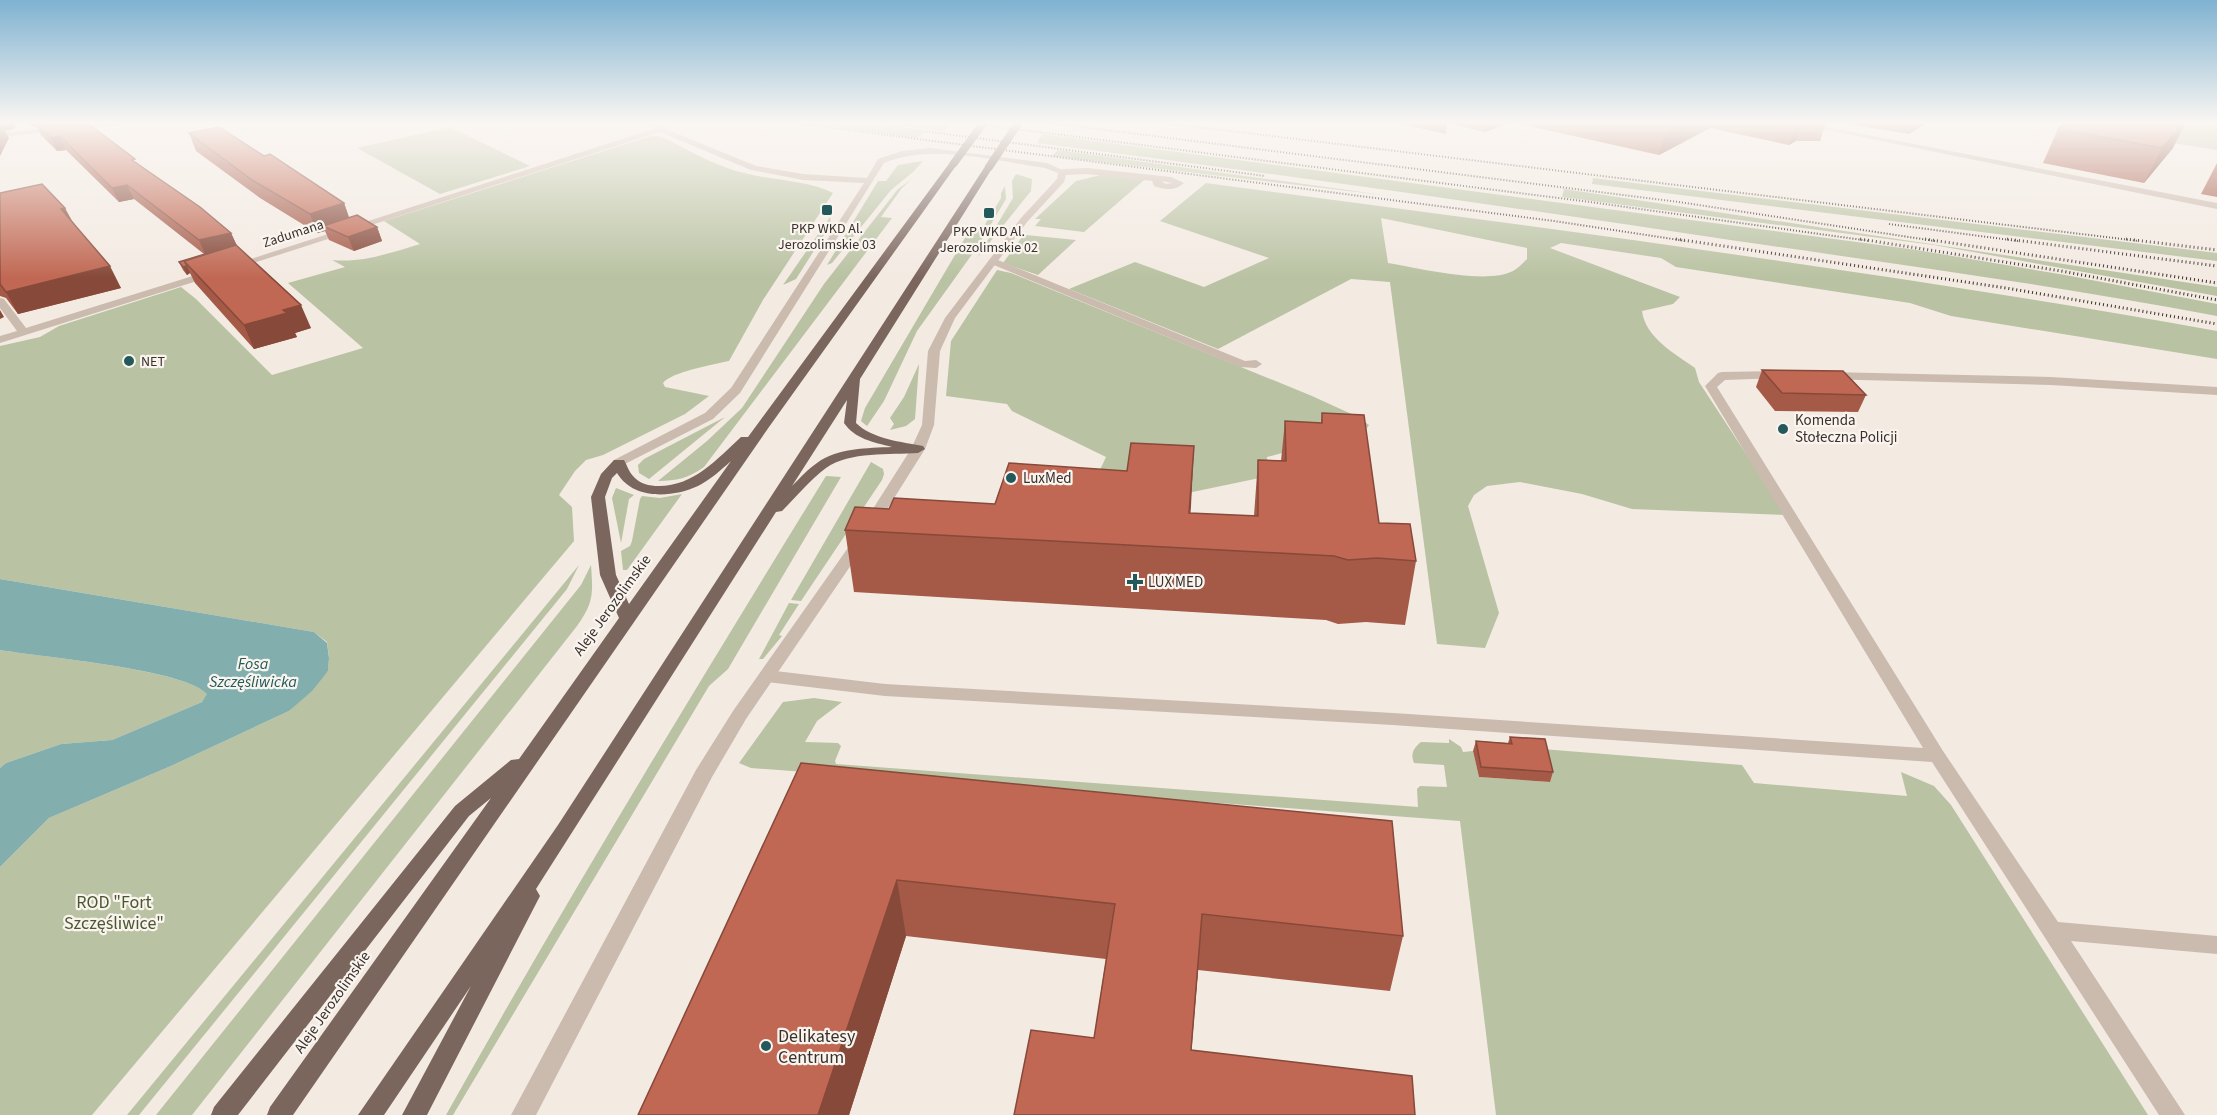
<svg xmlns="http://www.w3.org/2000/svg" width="2217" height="1115" font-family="'Source Sans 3',sans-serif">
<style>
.green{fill:#b9c2a2;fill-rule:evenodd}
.water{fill:#82afae}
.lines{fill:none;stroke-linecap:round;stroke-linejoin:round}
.service{fill:#cbbaae;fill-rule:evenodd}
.minor{fill:#cbbaae;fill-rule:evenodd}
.primary{fill:#7b665e;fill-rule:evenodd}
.rail-far1{stroke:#3a302c;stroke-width:2;stroke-dasharray:1 2;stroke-linecap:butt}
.rail{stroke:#3a302c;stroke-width:3;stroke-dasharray:1 3;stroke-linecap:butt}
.primary-bridge{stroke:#7b665e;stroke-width:8}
.wall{fill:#a55947}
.shaded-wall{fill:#86493a}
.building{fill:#c06853;stroke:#86493a;stroke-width:1.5}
.poi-dot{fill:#23595a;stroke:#faf4ef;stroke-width:2}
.labels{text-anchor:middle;stroke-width:4.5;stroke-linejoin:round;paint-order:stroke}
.far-poi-label{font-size:14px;fill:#3a302c;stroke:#faf4ef}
.far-street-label{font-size:14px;fill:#3a302c;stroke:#faf4ef}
.poi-label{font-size:15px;fill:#3a302c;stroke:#faf4ef;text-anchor:start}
.street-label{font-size:15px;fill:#3a302c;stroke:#faf4ef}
.water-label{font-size:16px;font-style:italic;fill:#23595a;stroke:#faf4ef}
.near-park-label{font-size:18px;fill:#4b5731;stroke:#faf4ef}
.near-poi-label{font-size:18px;fill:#3a302c;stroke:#faf4ef;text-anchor:start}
</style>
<rect width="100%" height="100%" fill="#f3eae2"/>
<g class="green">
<path d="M799,122H833L926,132L916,138Z"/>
<path d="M864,122H942L951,123L944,131Z"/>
<path d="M2067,122H2217V150L2141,138Z"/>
<path d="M450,127L530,166L440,194L357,148Z"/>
<path d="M1042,134L1917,250L2065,275L2217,304V316C2058,286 1897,264 1737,241C1504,206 1271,173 1037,143Z"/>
<path d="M651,136H660C687,149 714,166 744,173C774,181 806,180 833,193L763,300L729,361C715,364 671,372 663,383L665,387L709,396L685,414L603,455L586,460L575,471L559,495L572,507L574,541L92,1115H0V867L49,818L171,766L289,711L328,671L329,657L327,642L314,632L0,579V346L40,337L59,326L181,287L196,299L272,375L363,348L288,283L345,267L332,260C363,263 390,253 420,244L384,221Z"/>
<path d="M1058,150L1383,195L1052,156Z"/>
<path d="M923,161L913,172L891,190L832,263L827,265L878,181H886L898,165Z"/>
<path d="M1016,174L1032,179L1031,191L977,258L1013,198L1012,181Z"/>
<path d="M1101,175L1144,180L1084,232L1035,226L1041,219H1035L1076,181Z"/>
<path d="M1593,178L2217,253V261L1592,184Z"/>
<path d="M912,179L902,188L881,217L892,218L704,467C689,478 676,481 658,481L707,441L742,408L824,284L898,189Z"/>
<path d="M1206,183C1544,228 1882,271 2217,331V359L1951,316L1910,303L1676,267L1661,258L1561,243L1550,248L1680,297L1673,304L1642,311C1645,337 1675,354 1695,368L1699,382L1786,515L1632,509L1582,494L1520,482L1487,486L1474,495L1468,506L1499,613L1485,648L1437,644L1390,282L1351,279L1218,349L1069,289L1135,262L1204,287L1269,258L1160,221ZM1381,218L1527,248V259C1523,263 1518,268 1513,271C1486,285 1418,268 1388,263Z"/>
<path d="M1005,186L1006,199L978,246L917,331L884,401L867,426L861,421L865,408L972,226H984L1001,198V193Z"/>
<path d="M1564,189L2217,287V296L1934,245L1562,197Z"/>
<path d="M830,217L831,224L796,279L783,285Z"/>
<path d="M1026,235L1076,240L1038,275L1003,263L1022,237Z"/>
<path d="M997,270L1011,273L1312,396L1358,417L1369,425L1365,431L1267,457L1269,476L1159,499L1086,500L1106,457L1012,411L1007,404L946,396L951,341Z"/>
<path d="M919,364L915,419L906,426L890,430L894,424L890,418L904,397Z"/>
<path d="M725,417L649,479L639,473L638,465L644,459Z"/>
<path d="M871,462L883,469L884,474L882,480L801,601L791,600Z"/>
<path d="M826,476L841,477L728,669L709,686L703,696L453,1115H446C567,899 696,687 826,476Z"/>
<path d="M616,488L634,495L629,499L621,543L612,498Z"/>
<path d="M682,494L627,570H623L621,551L630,546L632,541L640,499L642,496L660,498Z"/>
<path d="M579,565L567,589L139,1115H127Z"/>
<path d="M591,565C593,594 594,602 577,626L192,1115H156L581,585Z"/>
<path d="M789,603L799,604L779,635L782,636L763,659H759Z"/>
<path d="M0,650C41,657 183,669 208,694L202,702L112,740L61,744L6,763L0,768Z"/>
<path d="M814,698L842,702L817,721L805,742L838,743L841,746L835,761L836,764L1418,807L1417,789L1420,786L1447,787L1444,765L1414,763C1410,753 1414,748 1421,742L1449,743V739L1461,747L1463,752L1473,751L1479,777L1550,782L1542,749L1742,765L1754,783L1907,796L1901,772L1934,786L1951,805L2148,1115H1496L1460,821L751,768L739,763L783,702Z"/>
</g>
<path class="water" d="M0,579L314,632L327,643L329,658L328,671L312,691L289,711L171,766L49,818L0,867V768L6,763L61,744L112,740L202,702L207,694C185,669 40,657 0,650Z"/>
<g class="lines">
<g class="service">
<path d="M152,122H159L160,123L156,125Z"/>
<path d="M1087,168L1171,177L1184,183C1176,191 1164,190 1154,186L1152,181L1087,174L1063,175L1059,172L1063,169ZM1161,181L1173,183L1166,184Z"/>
<path d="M993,258L1245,361L1256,360L1262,364L1256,368L1240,367L989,263L988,261Z"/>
<path d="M1779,371L1783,372V378L1725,380L1717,387L1943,751L2058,922L2217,936V954L2071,941L2185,1115H2159L1932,762L1393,725L885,696L767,682L761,680L758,676L761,672L767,670L885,684L1393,713L1923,748L1705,386L1718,373L1722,372Z"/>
<path d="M1827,372L2051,377L2217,387V395L2051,385L1823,379L1821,376Z"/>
</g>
<g class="minor">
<path d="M110,122H132L128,124L0,137V133Z"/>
<path d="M640,122L666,126V129L756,166L803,174L867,178L878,159L902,151L930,148L1047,163L1067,172L1064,182L1027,222L955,318L940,351L934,425L925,449L864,546L746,719L712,777L536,1115H511L696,770L733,711L850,545L911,449L922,425L928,351L945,318L1021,218L1057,179L1058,173L1045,168C993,161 935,143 884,163L740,393L713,419L619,467L614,466L612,463L614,460L705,413L731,388L864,183L803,180L751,170L660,132L238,268L229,266L653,129Z"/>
<path d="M1788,122H1801L2217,203V209Z"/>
<path d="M212,270L217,273L216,275L0,343V336L17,331L0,308V298L4,299L26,328Z"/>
</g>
<g class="primary">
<path d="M951,161L958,163L769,427L293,1115H267L270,1107L491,798L469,816L238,1115H211L214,1107L455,806L511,760L519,759L619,618L600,575L591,497L601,474L614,460H624C627,465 629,472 633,476C640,484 649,486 659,486C694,486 717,459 741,437H748ZM731,461L629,604L616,575L605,497L612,478L617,473C633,500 672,498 698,486C710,480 721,470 731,461Z"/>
<path d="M986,165L993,167L860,379L856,423C872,439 902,442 923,446L925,449L918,453C890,455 850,451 826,468C810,480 796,497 782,511L776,512L536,889L540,896L427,1115H402L471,986L384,1115H358L558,825ZM847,400L844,423C855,439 873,442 892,447C868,448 837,448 817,463C808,469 800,478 792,486Z"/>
</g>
<g class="rail-far1">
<path d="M786,122L1554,221L1686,241"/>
<path d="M855,122L1265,176"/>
<path d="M960,122L1590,202L1870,241"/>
<path d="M1042,122L1679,202L1935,241"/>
<path d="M1156,122L2139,241"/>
<path d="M1889,224L2018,241"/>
</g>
<g class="rail">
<path d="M1676,239L2006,288L2217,324"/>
<path d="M1860,239L2061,271L2217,300"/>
<path d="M1925,239L2217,283"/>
<path d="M2007,239L2217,266"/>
<path d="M2126,239L2217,250"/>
</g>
<g class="primary-bridge">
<path d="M954,163L984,122"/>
<path d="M989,167L1019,122"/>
</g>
</g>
<g class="wall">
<path d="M27,122H67L137,163L231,233L237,246L311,328L295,333L297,337L254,349L195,283L190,273L187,275L183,270L179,262L204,254L134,199L119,202L66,150L57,151L41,135L37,127H33Z"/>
<path d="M1393,122H1511L1485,132L1447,123L1446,134Z"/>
<path d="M1511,122H1826L1820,141H1796L1789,145L1710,128L1659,155Z"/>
<path d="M1836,122H1928L1909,134Z"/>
<path d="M2058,129L2173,148L2144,183L2043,163Z"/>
<path d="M189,133L264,156L344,203L349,218L377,227L382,241L354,251L329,240L325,231L317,233L260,198L196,151Z"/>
<path d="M2217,163V197L2201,194Z"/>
<path d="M0,193L73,222L121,288L18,314L6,298L0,296Z"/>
<path d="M1762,370L1866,395L1858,412L1775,411L1756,387Z"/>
<path d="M1322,413L1379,523L1416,561L1405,625L1366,622L1338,624L1326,620L854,592L845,530L889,509L995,504L1254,516L1258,460L1281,461L1285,421L1321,423Z"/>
<path d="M1510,737L1553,772L1550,782L1479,777L1473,751L1476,741L1508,743Z"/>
<path d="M801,763L1403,936L1390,991L1198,970L1191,1050L1094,1038L1106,959L906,936L849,1115H638Z"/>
</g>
<g class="shaded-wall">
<path d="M0,122H18L14,129L5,131L9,138L0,156Z"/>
<path d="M30,122H61H35L37,127H33Z"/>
<path d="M1487,122H1511L1485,132Z"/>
<path d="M1670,122H1712L1710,128L1659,155L1668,123Z"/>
<path d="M1797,122H1802L1796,141L1789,145Z"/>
<path d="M1914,122H1928L1909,134Z"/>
<path d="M2184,122H2186L2173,148L2144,183L2162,148Z"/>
<path d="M60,136L66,150L57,151L51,138Z"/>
<path d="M127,185L134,199L119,202L112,188Z"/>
<path d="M344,203L351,223L323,226L325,231L317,233L310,214Z"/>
<path d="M65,208L76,228L61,209Z"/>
<path d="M377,227L382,241L354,251L348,237Z"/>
<path d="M231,233L238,248L206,256L199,240Z"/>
<path d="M110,266L121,288L18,314L6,292Z"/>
<path d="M187,266L190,273L187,275L183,267Z"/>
<path d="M301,305L311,328L295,333L297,337L254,349L244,325L283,310Z"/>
<path d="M0,310L4,317L0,319Z"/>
<path d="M1194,446L1191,506L1188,548L1189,513Z"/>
<path d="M897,880L906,936L849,1115H818Z"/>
<path d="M1202,914L1198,970L1187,1105L1191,1050Z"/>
</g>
<g class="building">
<path d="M35,122H67L70,124L86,122L135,159L132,160L200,207L231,233L199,240L127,185L112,188L60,136L51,138Z"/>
<path d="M2066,122H2184L2162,148L2058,129Z"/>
<path d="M219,127L264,156L270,154L344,203L310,214L252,180L189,133Z"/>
<path d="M42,184L65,208L61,209L110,266L6,292L0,284V193Z"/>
<path d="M357,215L377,227L348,237L323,226Z"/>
<path d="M236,245L301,305L283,310L287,313L244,325L184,261Z"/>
<path d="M228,247L184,261L187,266L183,267L179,262Z"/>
<path d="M1762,370L1843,371L1866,395L1782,393Z"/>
<path d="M1322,413L1364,415L1379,523L1410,524L1416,561L1377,558L1348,560L1334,556L845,530L855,507L889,509L894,498L995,504L1009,463L1127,471L1131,443L1194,446L1189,513L1258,516V460L1286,461L1285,421L1322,423Z"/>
<path d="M1510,737L1545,739L1553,772L1481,767L1476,741L1512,744Z"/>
<path d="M801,763L1392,821L1403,936L1202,914L1191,1050L1412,1076L1415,1115H1014L1031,1030L1094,1038L1115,904L897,880L818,1115H638Z"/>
</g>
<linearGradient id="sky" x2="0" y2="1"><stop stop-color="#7fb2d1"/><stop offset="0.44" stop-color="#faf6f2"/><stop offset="1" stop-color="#faf6f2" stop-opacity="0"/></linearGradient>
<rect width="2217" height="278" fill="url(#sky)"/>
<g class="poi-dot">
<rect x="821" y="204" width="12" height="12" rx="3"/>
<rect x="983" y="207" width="12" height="12" rx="3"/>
<circle cx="129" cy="361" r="6"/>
<circle cx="1783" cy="429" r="6"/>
<circle cx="1011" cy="478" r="6"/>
<path d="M1132 573h6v6h6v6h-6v6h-6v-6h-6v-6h6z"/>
<circle cx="766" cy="1046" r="6"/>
</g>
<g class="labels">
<g class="far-poi-label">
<text x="827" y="233">PKP WKD Al.<tspan x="827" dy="16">Jerozolimskie 03</tspan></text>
<text x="989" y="236">PKP WKD Al.<tspan x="989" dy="16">Jerozolimskie 02</tspan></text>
<text x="141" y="366" text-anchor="start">NET</text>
</g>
<g class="far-street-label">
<text transform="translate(293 233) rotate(-18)" y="5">Zadumana</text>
</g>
<g class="poi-label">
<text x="1795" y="425">Komenda<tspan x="1795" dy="17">Stołeczna Policji</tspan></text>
<text x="1023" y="483">LuxMed</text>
<text x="1148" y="587">LUX MED</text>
</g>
<g class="street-label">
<text transform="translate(612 605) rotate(-54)" y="5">Aleje Jerozolimskie</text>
<text transform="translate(332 1002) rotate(-55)" y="5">Aleje Jerozolimskie</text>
</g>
<g class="water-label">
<text x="253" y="669">Fosa<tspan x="253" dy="18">Szczęśliwicka</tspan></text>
</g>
<g class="near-park-label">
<text x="114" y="908">ROD "Fort<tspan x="114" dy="21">Szczęśliwice"</tspan></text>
</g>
<g class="near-poi-label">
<text x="778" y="1042">Delikatesy<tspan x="778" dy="21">Centrum</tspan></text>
</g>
</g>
</svg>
